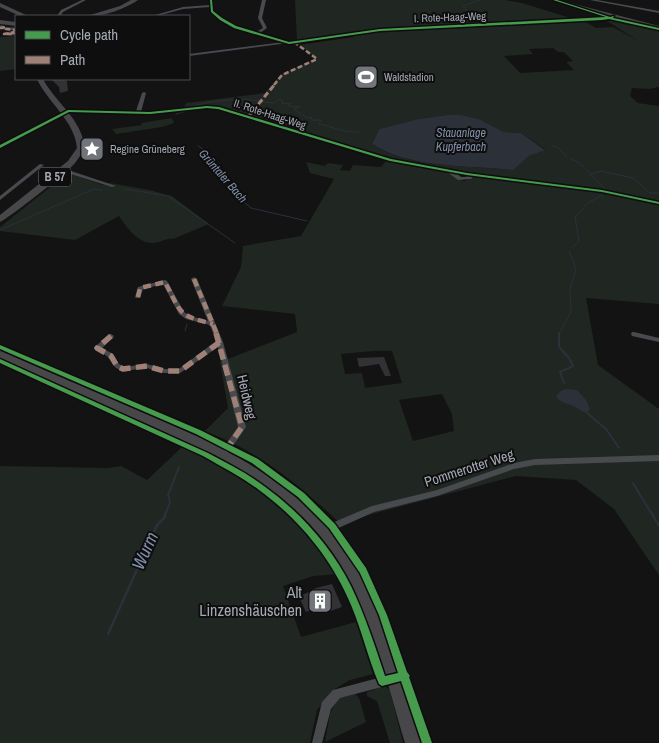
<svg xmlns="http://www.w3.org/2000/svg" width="659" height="743" font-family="'Archivo Narrow',sans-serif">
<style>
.green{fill:#202622;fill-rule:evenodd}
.water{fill:#2c3038}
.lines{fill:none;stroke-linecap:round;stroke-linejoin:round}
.stream-far2{stroke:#2c3038;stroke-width:1}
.stream-far1{stroke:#2c3038;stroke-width:2}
.stream{stroke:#2c3038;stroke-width:2.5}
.building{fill:#323235}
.pedestrian{stroke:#494a4d;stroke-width:2.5}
.minor{fill:#494a4d;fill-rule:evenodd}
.primary{fill:#47474a;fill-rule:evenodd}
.quiet-far3{stroke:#9e8076;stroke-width:2.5;stroke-dasharray:5 2.5;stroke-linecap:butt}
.quiet-far2{stroke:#9e8076;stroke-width:3;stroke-dasharray:6 3;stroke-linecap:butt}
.quiet-far1{stroke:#9e8076;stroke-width:4.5;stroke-dasharray:8 4.5;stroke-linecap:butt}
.quiet{stroke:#9e8076;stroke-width:5.5;stroke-dasharray:11 5.5;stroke-linecap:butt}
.cycleway-casing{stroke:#0e0e0f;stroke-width:3}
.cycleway{fill:#469c4c;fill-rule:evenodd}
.labels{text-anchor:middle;stroke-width:4;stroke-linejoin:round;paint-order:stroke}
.far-street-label{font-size:11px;fill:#a6a8b3;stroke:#0e0e0f}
.far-poi-label{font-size:11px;fill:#a6a8b3;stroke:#0e0e0f;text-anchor:start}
.far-water-label{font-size:12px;font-style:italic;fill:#818faa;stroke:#0e0e0f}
.shield{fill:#0e0e0f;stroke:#787a82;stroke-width:1}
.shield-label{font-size:12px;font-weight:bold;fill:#a6a8b3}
.street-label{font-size:14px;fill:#a6a8b3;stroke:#0e0e0f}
.near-poi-label{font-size:16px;fill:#a6a8b3;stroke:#0e0e0f;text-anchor:end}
.near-water-label{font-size:18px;font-style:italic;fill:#818faa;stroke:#0e0e0f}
</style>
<rect width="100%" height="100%" fill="#131314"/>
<g class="green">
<path d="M295,0H505L522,3L577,20L505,25L584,21L596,28L613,27L637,40L607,21L616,20L659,30V87L649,89L632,88L630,96L638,103L659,106V304L586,298L598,365L659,409V575L614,509L576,480L516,476L368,515L342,525C297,483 263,454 205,431L228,408L220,362L297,332L295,314L222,306L241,267L243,246L301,236L334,179L310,173L306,162L325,166L328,163L343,165L340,170L350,171L353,165L381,167L386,161L442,170L464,181L473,178V175L468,172L387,159L220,107L184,108L186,103L265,93L281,75L317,59L299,45L354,37L353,35L372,32L460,27L376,30L297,41ZM553,48L558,52H564L573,61L566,62L574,70L520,73L504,56L533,54L529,49ZM447,115H462L479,119L504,132L521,133L545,149L529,156L512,170C470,165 408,169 372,144L379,129L418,119ZM373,351H392L402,383L365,388L362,373L345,374L341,354ZM442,394L452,414L454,431L413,441L399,400Z"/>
<path d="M16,36V69L0,71V37Z"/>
<path d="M172,118L174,123L162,127L116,134L112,129L142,125L141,123Z"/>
<path d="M68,173L103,185L110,183L149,190L172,196L209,224L173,239C165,238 161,243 153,243C139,244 126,227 119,216L75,240L0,231V227Z"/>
<path d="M182,447C202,456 223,464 242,475C280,499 316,536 338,574L313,576L283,586L301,637L356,622L373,674L350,680L335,689L317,710L310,743H0V466L108,468L121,466L147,480Z"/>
<path d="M382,686L387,687L390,691L403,743H390L377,701L367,696V692Z"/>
<path d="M355,694L359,698L366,722L325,742L330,714L338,698Z"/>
</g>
<g class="water">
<path d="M447,115H462L479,119L504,132L521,133L545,150L529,156L513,170C469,165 410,169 372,144L379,129L418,119Z"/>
<path d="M567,389L577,390L586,400L590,409L587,413C582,412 580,409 575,407C567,402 561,405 556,396L562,390Z"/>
</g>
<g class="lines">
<g class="stream-far2">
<path d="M465,8L463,6L480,0"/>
<path d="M465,9L475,16L474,22L477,25"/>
<path d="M263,102L274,103L280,99L283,102L281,104L291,103L288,106L300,107L294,109L307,118L311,117L312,120H321L319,124C335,127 343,133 359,132"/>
<path d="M176,114L186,111L187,108C211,100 235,98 260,101L281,75L316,59"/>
<path d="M198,146L203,149L230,181L244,202L251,208L307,221"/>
<path d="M551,146L557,147L567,157"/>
<path d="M571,159L580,163L607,191"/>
<path d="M589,175L601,171L633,178L650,193H659"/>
<path d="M125,189L168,196L235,243"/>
<path d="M0,230L94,189L102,190"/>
<path d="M573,247L579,241L575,217L588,203L602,195L603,198"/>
<path d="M185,331L187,324"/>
<path d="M559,334L571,312L570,289L576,269L569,251"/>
</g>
<g class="stream-far1">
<path d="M559,333V347L569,358L573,366L560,372L564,383"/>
<path d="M587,413L606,429L619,448"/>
<path d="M633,483L651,513"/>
<path d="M166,513L170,502L168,495L179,467"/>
</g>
<g class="stream">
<path d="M651,512L659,526"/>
<path d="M108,634L157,525L164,518L166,512"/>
</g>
</g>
<g class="building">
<path d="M61,79L67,81L68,91L60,93L59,87L52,80Z"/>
<path d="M384,357L391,376H385L379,364L359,367L357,358Z"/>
<path d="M332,584L342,607L327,612L324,605L306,612L299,597L316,588Z"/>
</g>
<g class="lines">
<g class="pedestrian">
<path d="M0,28L16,29"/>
<path d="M16,32L4,34H16"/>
</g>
<g class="minor">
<path d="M82,0H86L63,12L60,16H57L61,10Z"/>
<path d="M209,0H213L214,11C228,24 238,27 256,32L263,28L258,18L262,0H266L262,18L267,28L260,33L288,41L380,29L602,18L613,16L615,17L602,20L380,31L189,56V54L284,42C268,37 212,26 210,7L183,9L157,16H152L183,7L210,5Z"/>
<path d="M590,0H597L659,11V13Z"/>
<path d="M1,25L4,26L0,29V26Z"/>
<path d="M144,92L146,93L141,112H150L207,106L218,107L391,159L467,173L473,178L471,179L458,180L447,172L388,161L218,109L207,108L150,114L69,112L0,148V145L68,110L136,111L142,93ZM456,173L465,175L467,177H461Z"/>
<path d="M40,164L44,165L0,200V196Z"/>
<path d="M61,169H65L116,186L112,187L61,171Z"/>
<path d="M194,277L197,279L223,342L246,427L226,456L223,457L220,456L219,454L238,427L218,347L180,373H164L147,368L123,371C111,367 115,364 108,357C104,353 98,352 94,348L109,334H111L114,336L113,338L102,348L113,354L119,364L124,367L147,364L164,369H179L216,341L210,325L186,319L179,314L163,284L143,289L140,298H136L135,297L138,287L165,280L167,281L184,312L190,316L208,321L191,279Z"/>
<path d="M632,332H634L659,338V342L632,336L631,334Z"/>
<path d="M659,455V461L535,465L514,469L437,496L374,512L323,535L320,534L319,531L320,528L372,506L437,490L514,463L535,459Z"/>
<path d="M393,674L397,675L398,679L397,683L340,698L331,709L322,743H312L321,706L322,702L333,690Z"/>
</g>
<g class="primary">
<path d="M131,0H138C125,9 103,17 87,16L120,6Z"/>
<path d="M551,0H559L659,26V30L611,18Z"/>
<path d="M0,3L26,15L27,16H20L0,7Z"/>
<path d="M0,20L16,22V26L0,24Z"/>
<path d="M37,79H43C54,100 77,116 83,139C86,148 81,155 75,163C70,170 8,219 0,222V215L68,161L77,148C75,121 48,103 37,79Z"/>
<path d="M0,350C15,355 30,363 45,370C73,382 101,394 129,406C230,449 319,488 370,593C393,641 406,693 423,743H405C389,690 377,635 351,586C304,496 220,456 131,417C88,397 44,378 0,358Z"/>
</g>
<g class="quiet-far3">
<path d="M0,28L6,27V29L16,30"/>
<path d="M16,32L4,34H16"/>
<path d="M274,85L282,75L317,59L294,42"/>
</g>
<path class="quiet-far2" d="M247,118L275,84"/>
<g class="quiet-far1">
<path d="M194,279L217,334"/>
<path d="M138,297L140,288L165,282C182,314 177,315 213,324"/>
</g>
<g class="quiet">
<path d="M216,333L242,427L223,454"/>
<path d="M111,336L97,348L111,356L117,366L123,369L147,366L164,371H180L220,342"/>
</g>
<g class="cycleway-casing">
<g id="cycleway">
<path d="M210,0H212L213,11L222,18L236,26L289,42L380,29L606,17L553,0H557L610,17L614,16L613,18L618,19L659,28V30L609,19L602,20L380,31L289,44L234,28L220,20L211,12Z"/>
<path d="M207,106L219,107L391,159L467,173L602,190L659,202V204L602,192L467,175L390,161L218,109L207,108L150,114L69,112L0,148V145L68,110L150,112Z"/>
<path d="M0,345L200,430L258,459L304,493L335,524L366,568L387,615L407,672L410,676L409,677L432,743H422L401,681L382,686L379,684C368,658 362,631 351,605C332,559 299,519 259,490C242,477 222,467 203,456L0,363V359L208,453C227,463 247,473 264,486C300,512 331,546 351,586C365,615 375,646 385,676L398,673L379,615L360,573L329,528L298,497L252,463L196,434L0,349Z"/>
</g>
</g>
<use href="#cycleway" class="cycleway"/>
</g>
<defs>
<g id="stadium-square" transform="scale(1.25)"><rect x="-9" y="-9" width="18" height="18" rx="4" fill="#73747b" stroke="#0e0e0f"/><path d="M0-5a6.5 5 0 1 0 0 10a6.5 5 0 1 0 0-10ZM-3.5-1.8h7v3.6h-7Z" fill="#fff"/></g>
<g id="sight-square" transform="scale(1.25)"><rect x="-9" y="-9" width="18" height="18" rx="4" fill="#73747b" stroke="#0e0e0f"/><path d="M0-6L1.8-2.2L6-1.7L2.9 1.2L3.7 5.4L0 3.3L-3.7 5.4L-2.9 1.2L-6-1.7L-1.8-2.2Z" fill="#fff"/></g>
<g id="building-square" transform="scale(1.25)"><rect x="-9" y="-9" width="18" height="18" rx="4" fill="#73747b" stroke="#0e0e0f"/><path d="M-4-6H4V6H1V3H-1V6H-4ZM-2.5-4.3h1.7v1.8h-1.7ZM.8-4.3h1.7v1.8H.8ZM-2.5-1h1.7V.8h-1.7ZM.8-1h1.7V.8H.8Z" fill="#fff"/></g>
</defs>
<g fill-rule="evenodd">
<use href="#stadium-square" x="366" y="77"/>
<use href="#sight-square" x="92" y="149"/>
<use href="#building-square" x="320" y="601"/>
</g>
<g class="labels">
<g class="far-street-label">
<text transform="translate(450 17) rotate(-2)" y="4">I. Rote-Haag-Weg</text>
<text transform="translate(270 114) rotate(18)" y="4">II. Rote-Haag-Weg</text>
</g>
<g class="far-poi-label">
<text x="384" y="81">Waldstadion</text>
<text x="110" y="153">Regine Grüneberg</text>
</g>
<g class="far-water-label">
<text x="461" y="137">Stauanlage<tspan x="461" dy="14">Kupferbach</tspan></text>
<text transform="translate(223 176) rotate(49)" y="4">Grüntaler Bach</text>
</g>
<rect class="shield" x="39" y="167.5" width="32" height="19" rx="4"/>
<g class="shield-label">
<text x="55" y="181">B 57</text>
</g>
<g class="street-label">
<text transform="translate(247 397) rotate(77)" y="5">Heidweg</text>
<text transform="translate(469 468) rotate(-18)" y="5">Pommerotter Weg</text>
</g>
<g class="near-poi-label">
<text x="302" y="598">Alt<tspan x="302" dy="18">Linzenshäuschen</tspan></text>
</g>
<g class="near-water-label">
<text transform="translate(145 551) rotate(-66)" y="6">Wurm</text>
</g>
</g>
<rect x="15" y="15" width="175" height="65" fill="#0e0e0f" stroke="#4b4c51"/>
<rect x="25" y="31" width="25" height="8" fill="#469c4c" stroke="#4b4c51"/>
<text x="60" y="40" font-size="15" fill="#a6a8b3">Cycle path</text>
<rect x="25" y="56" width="25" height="8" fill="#9e8076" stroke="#4b4c51"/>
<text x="60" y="65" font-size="15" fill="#a6a8b3">Path</text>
</svg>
